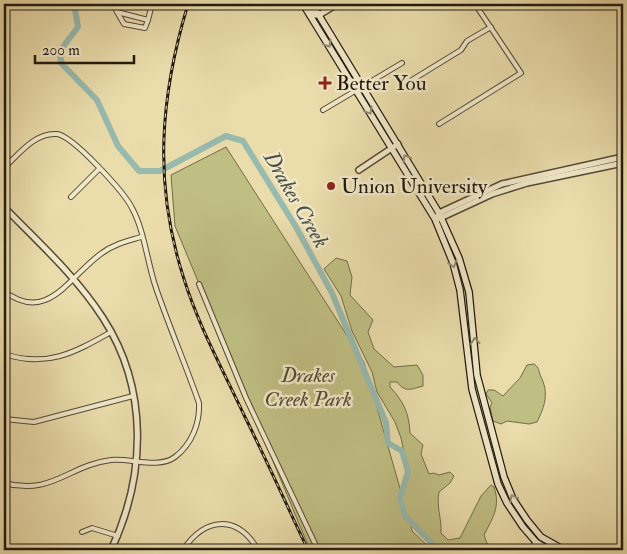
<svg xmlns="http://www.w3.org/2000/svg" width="627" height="554" font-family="'IM FELL Double Pica',serif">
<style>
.green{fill:#bfbe83;stroke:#706c4a}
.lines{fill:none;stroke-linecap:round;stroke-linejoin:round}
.river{stroke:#98baaf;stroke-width:6}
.minor-casing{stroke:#544a37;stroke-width:6}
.tertiary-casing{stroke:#544a37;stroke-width:8}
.secondary-casing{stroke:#221a10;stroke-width:8}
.minor{stroke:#f1e8c8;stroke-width:4}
.tertiary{stroke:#f1e8c8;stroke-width:5}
.secondary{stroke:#f1e8c8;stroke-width:5.5}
.rail-casing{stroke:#221a10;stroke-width:3}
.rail{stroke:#f1e8c8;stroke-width:1;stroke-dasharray:4;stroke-linecap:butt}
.oneway{stroke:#948b75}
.poi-dot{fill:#8f2418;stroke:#f1e8c8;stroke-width:2}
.labels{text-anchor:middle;stroke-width:5;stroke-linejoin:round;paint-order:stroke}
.poi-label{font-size:21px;fill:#221a10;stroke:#f1e8c8;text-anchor:start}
.park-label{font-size:21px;font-style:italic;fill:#514b32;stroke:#f1e8c8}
.water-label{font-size:22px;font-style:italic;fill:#4b5248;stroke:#f1e8c8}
</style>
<rect width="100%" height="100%" fill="#eadcab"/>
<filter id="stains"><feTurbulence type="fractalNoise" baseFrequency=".004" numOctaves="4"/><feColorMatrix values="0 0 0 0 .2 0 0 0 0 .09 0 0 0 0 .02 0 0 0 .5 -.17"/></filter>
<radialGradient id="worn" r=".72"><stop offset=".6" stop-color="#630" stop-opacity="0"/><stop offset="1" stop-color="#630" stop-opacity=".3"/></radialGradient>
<g class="green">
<path d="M226,147L364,362L401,492L408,472L401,438L395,422L377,392L372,372L352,331L341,296L324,269L336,258L347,261L352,277L350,295L373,320L368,332L374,349L394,367L417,365L423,375V386C412,389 405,393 397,382H390V387C404,402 409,413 410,433L423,445L421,454L429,474L434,473L439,475L450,472L454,476L450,483L439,492C436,507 442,519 441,533L448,540L460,538L481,496L491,485L494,487C501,507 492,519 484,535L488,546L498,550H438L410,521L412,531L432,550H310L175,226L171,175Z"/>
<path d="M534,364C540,368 538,371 541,377C549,393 545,406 537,422L529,424L507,421L501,424L493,421L490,407L492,403L486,394L488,390H494L503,396L520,378L527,365Z"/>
</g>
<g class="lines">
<path class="river" d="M74,4L78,27L59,52L62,64L97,100L118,146L139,171H160L226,136L243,141L296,227L332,293L386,423L388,443L402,451L408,472L400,498L405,516L438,550"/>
<g class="minor-casing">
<g id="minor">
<path d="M113,4L117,12L148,20L152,4"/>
<path d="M117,12L124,24L145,28L148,20"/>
<path d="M412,80L461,50L467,41L491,27"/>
<path d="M323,110L402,63"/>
<path d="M439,124L521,73L475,4"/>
<path d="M4,168C18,155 35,132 57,134C73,136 124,192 132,208C144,230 147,260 155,285C168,324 185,363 199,403C200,423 192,444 175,457C159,469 130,458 111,460C69,465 52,496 4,483"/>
<path d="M71,197L99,169"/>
<path d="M199,284L246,398L318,550"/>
<path d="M4,291C48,325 70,275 102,253C114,244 128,241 141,237"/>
<path d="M4,354C47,368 74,353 111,332"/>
<path d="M4,419L34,422L133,396"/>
<path d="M82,532L92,528L118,536"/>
<path d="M4,549L13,550"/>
<path d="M183,550C205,517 237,514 258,550"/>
<path d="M530,550L536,542"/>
</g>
</g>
<g class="tertiary-casing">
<g id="tertiary">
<path d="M319,4L314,7L310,15H319L337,4"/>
<path d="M359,170L398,144"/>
<path d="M4,207C38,242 76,276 103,318C149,389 146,476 111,550"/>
<path d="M437,217L439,213L502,184L623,157"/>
<path d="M438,219L492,194L527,183L623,163"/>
</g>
</g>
<g class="secondary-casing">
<g id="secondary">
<path d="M303,4L435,219L453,263L460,290L472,389L498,484L507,503L523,527L536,542L549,550"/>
<path d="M312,4L439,213L459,258L469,292L477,375L504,477L513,499L527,520L541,537L564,550"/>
</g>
</g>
<use href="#minor" class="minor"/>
<use href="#tertiary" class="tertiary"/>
<use href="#secondary" class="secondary"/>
<g class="rail-casing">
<path id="rail" d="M188,4C160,97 153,184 184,279C199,327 224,372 245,417C267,461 287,506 308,550"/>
</g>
<use href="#rail" class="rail"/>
</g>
<defs><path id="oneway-chevron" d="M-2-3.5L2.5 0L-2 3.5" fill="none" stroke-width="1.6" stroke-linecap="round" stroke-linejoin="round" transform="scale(1.25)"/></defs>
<g class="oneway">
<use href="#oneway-chevron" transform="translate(328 44) rotate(58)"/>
<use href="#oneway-chevron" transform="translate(369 111) rotate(59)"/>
<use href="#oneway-chevron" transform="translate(406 158) rotate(-121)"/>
<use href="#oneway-chevron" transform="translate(453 264) rotate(72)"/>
<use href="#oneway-chevron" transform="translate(475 341) rotate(-95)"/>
<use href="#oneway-chevron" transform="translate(513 498) rotate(-117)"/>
</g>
<g class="poi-dot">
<path d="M322.5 75.5h5v5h5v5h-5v5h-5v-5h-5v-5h5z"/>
<circle cx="331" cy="186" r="5"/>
</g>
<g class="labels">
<g class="poi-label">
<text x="336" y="90">Better You</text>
<text x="341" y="193">Union University</text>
</g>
<g class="park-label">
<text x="308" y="382">Drakes<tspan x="308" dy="24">Creek Park</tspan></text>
</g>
<g class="water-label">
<text transform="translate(297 199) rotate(60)" y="8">Drakes Creek</text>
</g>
</g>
<rect width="627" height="554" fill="none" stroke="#eadcab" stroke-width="20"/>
<rect x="5" y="5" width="617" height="544" fill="none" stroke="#221a10" stroke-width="2.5"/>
<rect x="10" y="10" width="607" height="534" fill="none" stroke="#221a10"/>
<path d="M35 55v8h99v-8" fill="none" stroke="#221a10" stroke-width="2.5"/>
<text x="42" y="55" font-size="15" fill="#221a10" stroke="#f1e8c8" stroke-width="4" paint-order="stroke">200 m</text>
<rect width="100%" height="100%" filter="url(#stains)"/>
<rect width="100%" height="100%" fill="url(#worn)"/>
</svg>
